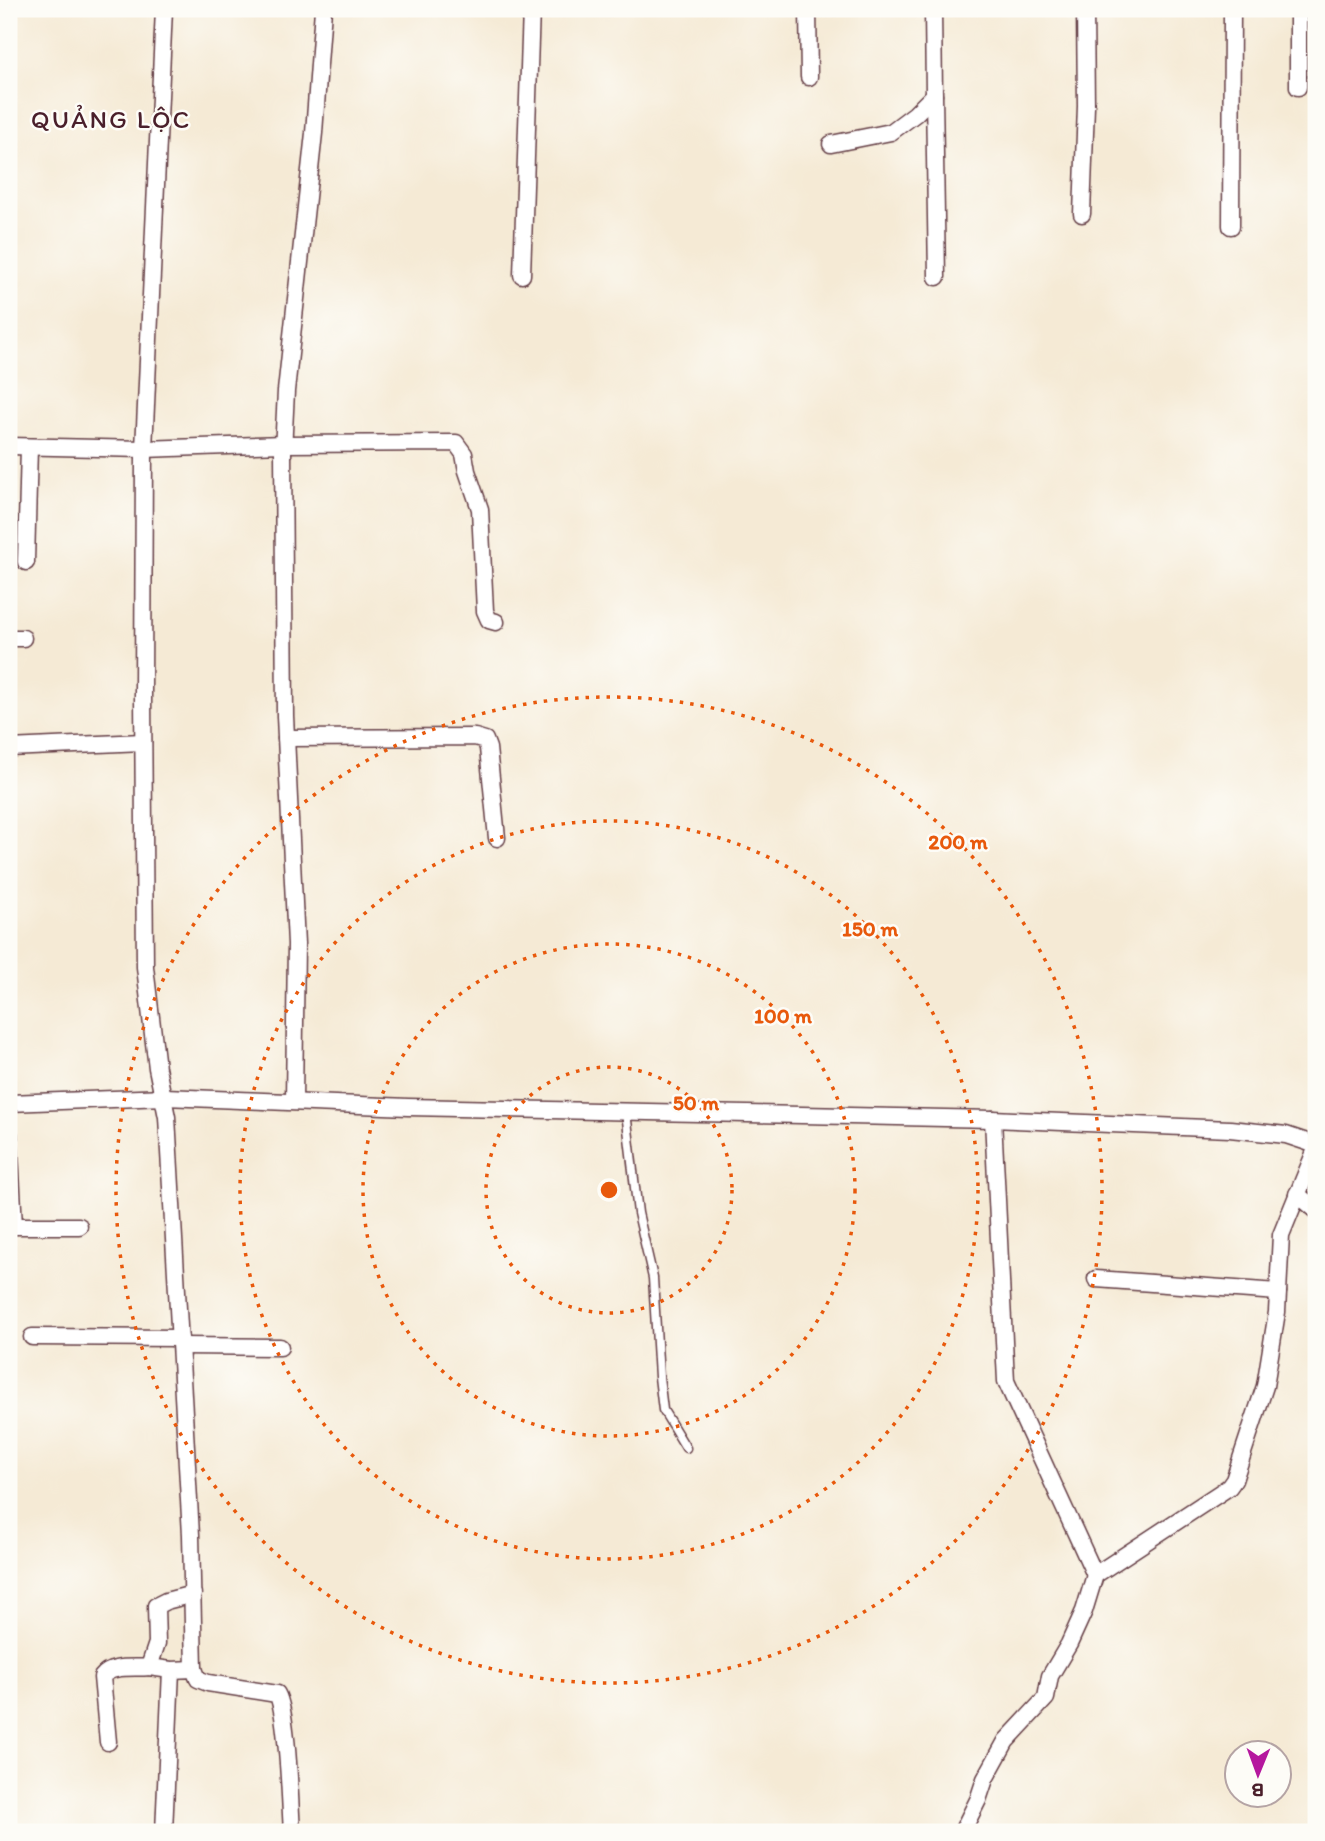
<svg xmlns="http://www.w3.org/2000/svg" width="1325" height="1841" font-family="Itim,sans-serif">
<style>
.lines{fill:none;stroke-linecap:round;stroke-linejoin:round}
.service-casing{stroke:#643d44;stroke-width:11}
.minor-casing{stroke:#643d44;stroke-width:19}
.service{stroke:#fff;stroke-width:8}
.minor{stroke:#fff;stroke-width:16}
.ring{fill:none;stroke:#e8590c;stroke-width:3.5;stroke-dasharray:3.5 7}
.labels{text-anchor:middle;stroke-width:5;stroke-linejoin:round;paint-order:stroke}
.quarter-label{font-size:26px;letter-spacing:2px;fill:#4a1f2b;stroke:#fdfcf7}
.centre{fill:#e8590c;stroke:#fdfcf7;stroke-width:3.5}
.ring-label{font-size:21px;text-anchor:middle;font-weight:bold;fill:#e8590c;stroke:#fdfcf7;stroke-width:5;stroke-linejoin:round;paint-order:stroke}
</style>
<rect width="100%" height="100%" fill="#fdfcf7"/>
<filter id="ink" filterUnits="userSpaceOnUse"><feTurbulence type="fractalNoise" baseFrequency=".0143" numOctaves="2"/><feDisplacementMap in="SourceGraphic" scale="14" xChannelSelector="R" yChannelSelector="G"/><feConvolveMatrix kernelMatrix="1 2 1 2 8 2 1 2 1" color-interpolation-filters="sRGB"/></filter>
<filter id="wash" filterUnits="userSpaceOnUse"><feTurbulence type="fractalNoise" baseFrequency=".00686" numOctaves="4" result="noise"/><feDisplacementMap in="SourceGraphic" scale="28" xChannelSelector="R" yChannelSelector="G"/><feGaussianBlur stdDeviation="1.57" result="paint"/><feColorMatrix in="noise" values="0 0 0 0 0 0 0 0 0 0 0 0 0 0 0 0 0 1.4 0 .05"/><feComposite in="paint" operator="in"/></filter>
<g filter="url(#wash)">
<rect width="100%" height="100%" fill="#f5ead5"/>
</g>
<g filter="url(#ink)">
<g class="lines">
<g class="service-casing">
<path id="service" d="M626,1112L638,1213L653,1278L659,1377L663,1410L686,1448"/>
</g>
<g class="minor-casing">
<g id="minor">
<path d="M164,9L144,449L143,695L145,967L157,1068L167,1117L191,1535L194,1669"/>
<path d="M808,9L809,77"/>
<path d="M1298,87V9"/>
<path d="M934,95L937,277"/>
<path d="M831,144L891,132L915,114L934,95L933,9"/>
<path d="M1082,214L1086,106L1085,9"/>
<path d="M1231,226L1232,9"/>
<path d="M522,275L531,9"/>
<path d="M9,446L144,449L283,444L456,443L464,454L467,471L480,509L485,611L489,620L496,622"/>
<path d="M26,562L29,447"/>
<path d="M9,638H23"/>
<path d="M286,738L475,737L485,740L488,748L497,838"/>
<path d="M9,748L143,742"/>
<path d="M294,1101L296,944L285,716L283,451L286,391L314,133L323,9"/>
<path d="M9,1103L165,1097L408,1107L993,1119L1230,1129L1286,1135L1316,1145"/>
<path d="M993,1119L1006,1381L1095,1575"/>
<path d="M9,1134L14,1226"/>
<path d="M1297,1194L1316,1210"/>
<path d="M9,1226H79"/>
<path d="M1096,1279L1278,1292"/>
<path d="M32,1337L180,1338"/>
<path d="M181,1346L280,1347"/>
<path d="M149,1667L171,1670L194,1669L198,1679L208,1683L277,1694C288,1714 290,1804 292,1832"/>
<path d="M108,1742L102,1677C111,1664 135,1669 149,1667L157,1643L156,1606L166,1601L193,1594"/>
<path d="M164,1832L171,1670"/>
<path d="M962,1832L978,1800L985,1779L1006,1741L1046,1698L1050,1676L1069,1644L1084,1611L1095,1575L1229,1487L1234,1480L1265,1386L1277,1312L1281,1235L1316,1149"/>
</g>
</g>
<use href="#service" class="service"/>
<use href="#minor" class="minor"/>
</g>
</g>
<g class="ring">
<circle cx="609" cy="1190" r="123"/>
<circle cx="609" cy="1190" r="246"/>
<circle cx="609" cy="1190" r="369"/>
<circle cx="609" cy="1190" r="493"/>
</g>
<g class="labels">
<g class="quarter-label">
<text x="111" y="128">QUẢNG LỘC</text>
</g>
</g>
<circle cx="609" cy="1190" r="10" class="centre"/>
<g class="ring-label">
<text x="958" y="849">200 m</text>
<text x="870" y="936">150 m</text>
<text x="783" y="1023">100 m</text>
<text x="696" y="1110">50 m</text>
</g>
<rect width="1325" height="1841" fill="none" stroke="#fdfcf7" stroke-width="35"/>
<g transform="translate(1258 1774) rotate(181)"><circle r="33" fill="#fdfcf7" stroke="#b5a4a5" stroke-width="2"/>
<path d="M0-5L12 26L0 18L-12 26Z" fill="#b5179e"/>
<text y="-10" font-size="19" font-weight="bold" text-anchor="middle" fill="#4a1f2b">B</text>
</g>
</svg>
